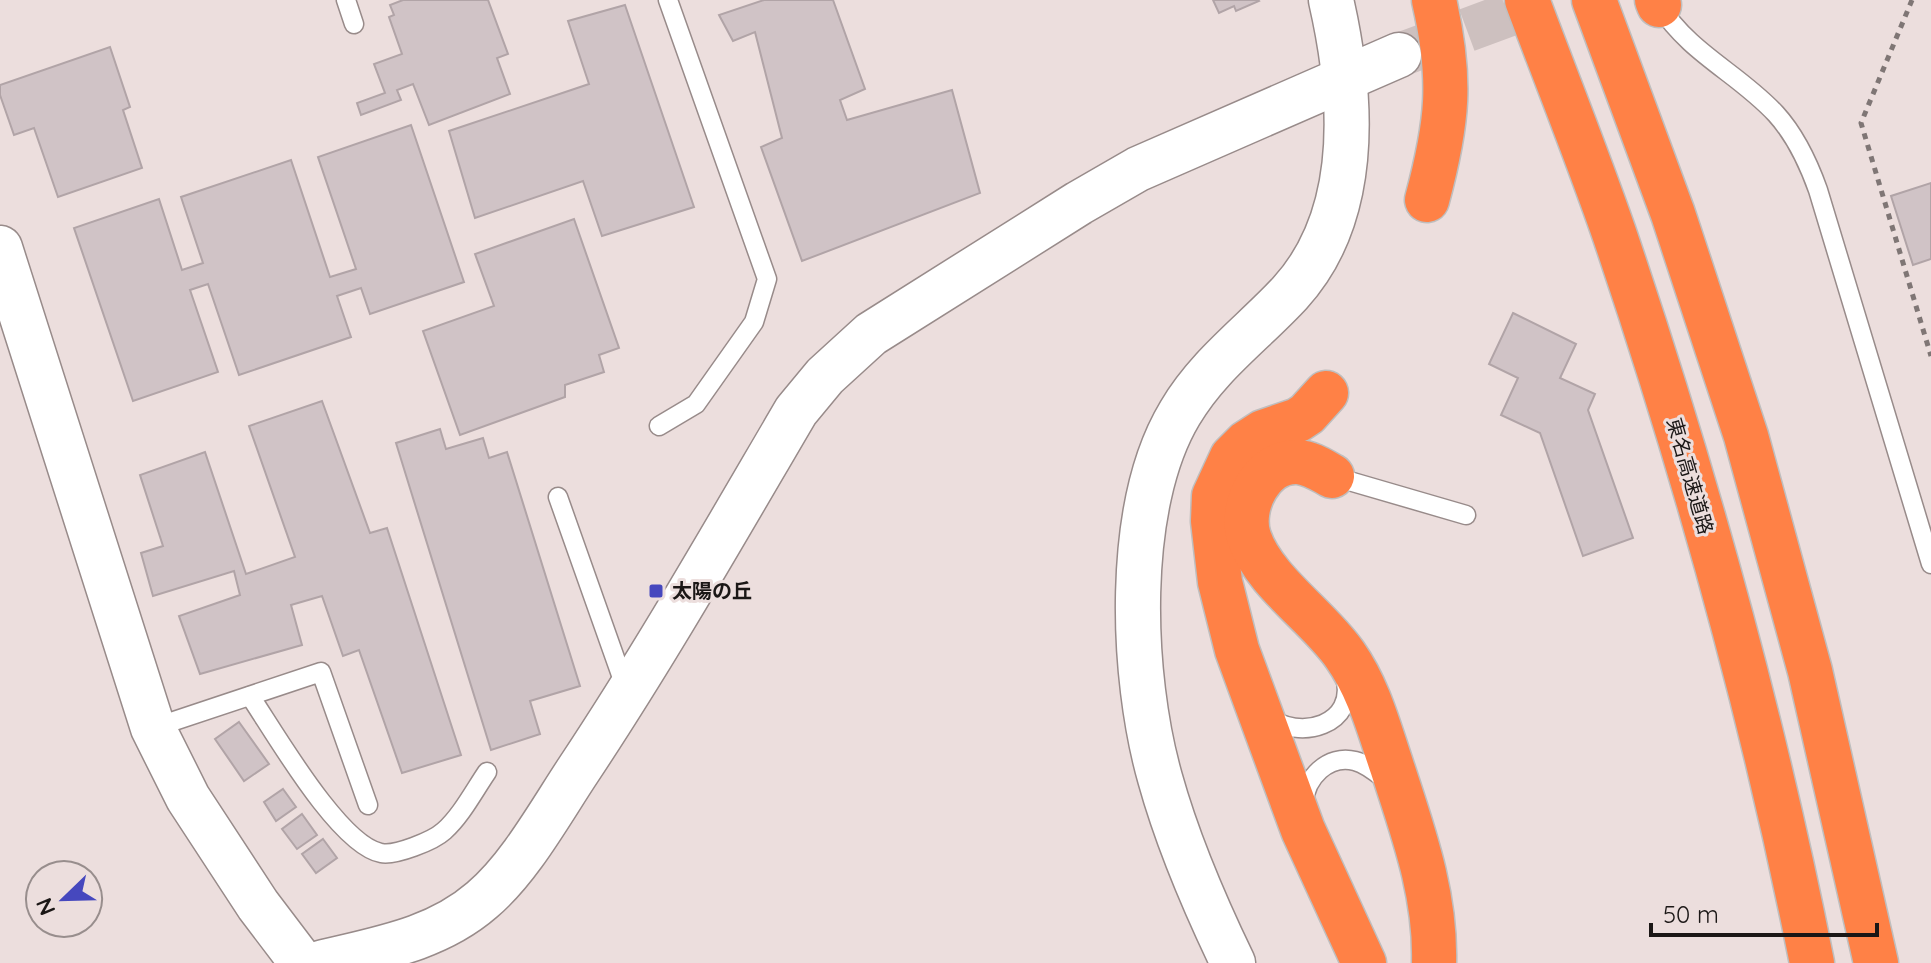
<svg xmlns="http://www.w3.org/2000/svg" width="1931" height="963" font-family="Quicksand,'Noto Sans JP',sans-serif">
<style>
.building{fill:#d0c3c6;stroke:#b1a4a7;stroke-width:2}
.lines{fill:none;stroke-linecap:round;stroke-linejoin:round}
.secondary-tunnel{stroke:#cdc0bf;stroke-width:44;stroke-dasharray:44 22;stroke-linecap:butt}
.lane-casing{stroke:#988b8a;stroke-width:21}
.secondary-casing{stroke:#988b8a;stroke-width:47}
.highway-casing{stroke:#bfbebe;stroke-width:47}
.path{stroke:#7f7675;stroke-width:5;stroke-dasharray:6 6;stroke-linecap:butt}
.lane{stroke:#fff;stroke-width:18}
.secondary{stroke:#fff;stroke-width:44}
.highway{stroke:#ff8146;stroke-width:44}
.poi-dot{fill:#4648be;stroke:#ecdedd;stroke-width:3}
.labels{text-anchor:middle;stroke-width:6;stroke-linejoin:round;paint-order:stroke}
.street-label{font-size:20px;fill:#1b1716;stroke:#ecdedd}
.poi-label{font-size:20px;font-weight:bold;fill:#1b1716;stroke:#ecdedd;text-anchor:start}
</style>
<rect width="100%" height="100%" fill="#ecdedd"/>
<g class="building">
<path d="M403,0H488L508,54L497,58L510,94L429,125L413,84L397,90L401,100L361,115L357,103L385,93L374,64L402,54L389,17L394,15L390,5Z"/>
<path d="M764,0H833L865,89L840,100L847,120L952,90L980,193L802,261L761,147L782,138L755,32L733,41L719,15Z"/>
<path d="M1213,0H1258L1259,1L1236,11L1234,6L1219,13Z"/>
<path d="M625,5L694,207L602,236L583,181L475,218L449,131L589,84L568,21Z"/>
<path d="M110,47L130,107L123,110L142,168L58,197L34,128L14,135L0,95V85Z"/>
<path d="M411,125L464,282L370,314L361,288L337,296L351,337L239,375L208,284L190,290L218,372L133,401L74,228L159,199L182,270L203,263L181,197L291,160L330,277L356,269L318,157Z"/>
<path d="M1931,183V259L1913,265L1891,196Z"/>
<path d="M574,219L619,348L599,355L604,372L565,385V397L460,435L423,331L494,306L475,254Z"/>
<path d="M1513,313L1576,344L1560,378L1595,394L1588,410L1633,538L1583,556L1540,433L1501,415L1518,378L1489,364Z"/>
<path d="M322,401L370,533L387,528L461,755L402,773L359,650L343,656L322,596L291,605L302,645L200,674L179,616L240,595L234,571L153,596L141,553L163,546L140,475L205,452L246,574L295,557L249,426Z"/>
<path d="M440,429L446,449L483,438L489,458L507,452L580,686L530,701L540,734L491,750L396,443Z"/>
<path d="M239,722L269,764L244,781L215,739Z"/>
<path d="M283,789L296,807L276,821L264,802Z"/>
<path d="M302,814L317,835L297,849L282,829Z"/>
<path d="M323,839L337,858L316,873L302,854Z"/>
</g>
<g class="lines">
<path class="secondary-tunnel" d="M1405,53L1548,0"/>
<g class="lane-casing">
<g id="lane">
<path d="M346,0L354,24"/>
<path d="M1659,5C1690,54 1738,73 1776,114C1796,136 1808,162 1818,190L1931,564"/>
<path d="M659,426L696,404L754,322L767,279L668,0"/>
<path d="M1332,476L1466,515"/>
<path d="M558,497L626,689"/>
<path d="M250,696C275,733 339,845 381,853C395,856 433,841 444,831C461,816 474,791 487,772"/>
<path d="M1267,716C1299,742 1358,725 1345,677"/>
<path d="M153,728L321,672L368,805"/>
<path d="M1304,803C1305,778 1328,754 1355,761C1367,764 1377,773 1387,781"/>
</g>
</g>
<g class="secondary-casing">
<g id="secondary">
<path d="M0,248L153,728L188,798L258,905L302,963"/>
<path d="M320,963C377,949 436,940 482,900C520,868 551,811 579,769C656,653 725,532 796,411L825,376L871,334L1079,203L1138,169L1399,55"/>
<path d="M1233,963C1204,903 1178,843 1160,778C1131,676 1124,506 1180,413C1208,365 1253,333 1290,293C1362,214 1353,96 1331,0"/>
</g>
</g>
<g class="highway-casing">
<g id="highway">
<path d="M1527,0C1556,78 1587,155 1614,233C1695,472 1763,716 1812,963"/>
<path d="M1594,0L1673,214L1746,436L1810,671L1876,963"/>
<path d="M1657,0L1659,5"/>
<path d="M1427,200C1448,122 1452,79 1434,0"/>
<path d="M1326,393L1307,414L1298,420L1263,432L1246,443L1232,457L1214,496L1213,521L1220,582L1237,650L1303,830L1364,963"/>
<path d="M1332,476C1321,470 1311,463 1298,462C1262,460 1239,506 1249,537C1264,582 1318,616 1345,655C1369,689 1379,729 1392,767C1413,832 1436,894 1434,963"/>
</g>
</g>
<path class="path" d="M1912,0L1861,123L1931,356"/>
<use href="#lane" class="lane"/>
<use href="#secondary" class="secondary"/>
<use href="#highway" class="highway"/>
</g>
<rect class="poi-dot" x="648" y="583" width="16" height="16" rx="4"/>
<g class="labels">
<g class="street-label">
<text transform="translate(1690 476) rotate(74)" y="7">東名高速道路</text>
</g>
<g class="poi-label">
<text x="672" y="598">太陽の丘</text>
</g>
</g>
<g transform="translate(64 899) rotate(247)"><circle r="38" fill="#ecdedd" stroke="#988e8d" stroke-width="2"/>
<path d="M0-6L14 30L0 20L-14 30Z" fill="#4648be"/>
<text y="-12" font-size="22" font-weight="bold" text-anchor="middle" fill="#1b1716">N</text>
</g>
<path d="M1651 923v12h226v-12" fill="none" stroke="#1b1716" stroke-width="4"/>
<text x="1663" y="923" font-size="24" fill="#1b1716" stroke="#ecdedd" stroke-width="6" paint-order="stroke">50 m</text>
</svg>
